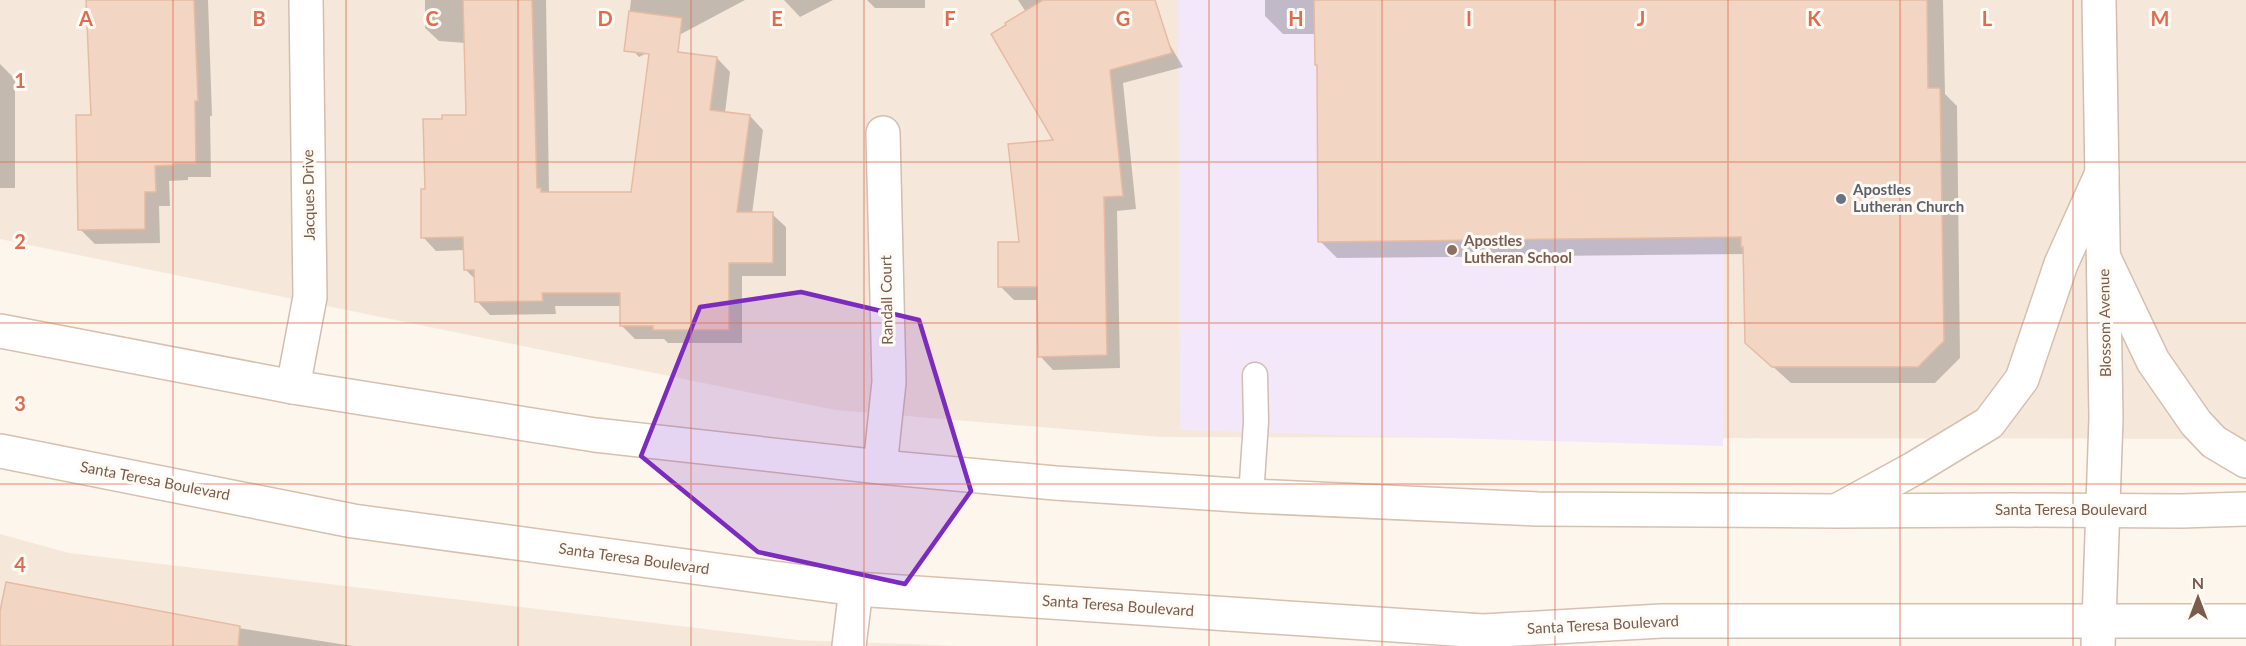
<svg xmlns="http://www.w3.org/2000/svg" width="2246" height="646" font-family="Lato,sans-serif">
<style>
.residential{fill:#f5e8da}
.education{fill:#f3e8fa}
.shadow{fill:#0003}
.building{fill:#f3d5c3;stroke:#e6bba3;stroke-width:1.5}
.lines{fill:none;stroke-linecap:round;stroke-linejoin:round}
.service-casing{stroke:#d1beb0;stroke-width:27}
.minor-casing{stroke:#d1beb0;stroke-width:36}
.tertiary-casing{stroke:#d1beb0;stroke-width:36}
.secondary-casing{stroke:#d6c0b0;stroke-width:36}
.service{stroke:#fff;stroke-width:24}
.minor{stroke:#fff;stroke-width:33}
.tertiary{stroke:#fff;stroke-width:33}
.secondary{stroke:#fff;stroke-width:33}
.marked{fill:#7b2cbf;fill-opacity:0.2;stroke:#7b2cbf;stroke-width:4.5;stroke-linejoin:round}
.grid{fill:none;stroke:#dc6d51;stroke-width:1.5;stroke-opacity:0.55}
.worship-dot{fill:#6b7280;stroke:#fffaf3;stroke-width:2}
.education-dot{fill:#8d6e63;stroke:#fffaf3;stroke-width:2}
.labels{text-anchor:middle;stroke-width:6;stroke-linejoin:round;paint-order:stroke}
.worship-label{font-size:15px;font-weight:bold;fill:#5b616d;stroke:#fffaf3;text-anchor:start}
.street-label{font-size:15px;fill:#7a5c4d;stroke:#fffaf3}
.education-label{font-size:15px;font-weight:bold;fill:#785e54;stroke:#fffaf3;text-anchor:start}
.grid-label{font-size:20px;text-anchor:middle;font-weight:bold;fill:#dc6d51;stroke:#fffaf3;stroke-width:6;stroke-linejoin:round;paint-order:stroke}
</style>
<rect width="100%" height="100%" fill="#fdf6ec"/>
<g class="residential">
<path d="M0,0H2246V439L1161,437L835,410L0,239Z"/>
<path d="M0,534L69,553L798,640L961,646H0Z"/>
</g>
<path class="education" d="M1178,0H1732L1724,71L1723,446L1180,430Z"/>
<g class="shadow">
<path d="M88,0H208L212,116H210L211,177H188V180L169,181L170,206H159L160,243L95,244L80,229L92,117Z"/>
<path d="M425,0H546L549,193H633L651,51L639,57L626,43L631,0H745L651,50L717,58L730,72L725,113L750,116L763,130L752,214H772L786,227V276H742V343H668L664,339H635L621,325V306H555L556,314L490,315L477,301L476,280L465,269V250L436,251L423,237L427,191L467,117L466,43L439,41L425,28Z"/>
<path d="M784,0H833L800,17Z"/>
<path d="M867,0H925V8H875Z"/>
<path d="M1018,0H1143L1183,67L1123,83L1136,209L1117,211L1120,368L1053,370L1040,356L1039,300H1014L1000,286L1020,243L1055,141L1026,12Z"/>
<path d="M1265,0H1943L1945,94L1957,106L1960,358L1935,383H1791L1746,342L1745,254L1337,258L1320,241L1319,67L1317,65L1316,34H1283L1265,16Z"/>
<path d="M0,64L15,79V188H0Z"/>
<path d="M0,615L232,627L353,646H0Z"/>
</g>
<g class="building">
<path d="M86,0H194L198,101H195L196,163H174V165L155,166L156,192H145V229L78,230L76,115H91Z"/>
<path d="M463,0H532L537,188H541V192H631L649,54L624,51L629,11L682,18L678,52L717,57L710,110L750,115L737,212H773V263H729V330H653V326H620V293H542L543,301L475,302L474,270H464L463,237L421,238V189H425L423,119H442V115H466Z"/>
<path d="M1043,0H1155L1172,53L1110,70L1123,196L1104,197L1107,355L1038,357L1037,287H998V242H1019L1008,144L1053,140L991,34L1006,25L1005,23Z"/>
<path d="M1314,0H1927L1928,88H1940L1944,341L1918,367H1772L1745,343L1743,247H1741V237L1318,242L1317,65H1315Z"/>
<path d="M6,582L240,626L238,646H0V611Z"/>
</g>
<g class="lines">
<g class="service-casing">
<path id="service" d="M1251,496L1256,422L1255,375"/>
</g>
<g class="minor-casing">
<g id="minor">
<path d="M293,387L310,297L306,0"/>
<path d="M880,467L889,382L883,133"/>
<path d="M849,646L856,589"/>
<path d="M2098,646L2099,621"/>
</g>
</g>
<g class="tertiary-casing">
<path id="tertiary" d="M2099,621L2106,418L2099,0"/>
</g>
<g class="secondary-casing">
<g id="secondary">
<path d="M2104,258L2153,361L2196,423L2214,442L2246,461"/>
<path d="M0,331L293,387L595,435L880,467L1055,483L1251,496L1538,509L1836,511L2012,510L2181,511L2246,509"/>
<path d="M0,451L353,521L856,589L1483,631L1661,621H2246"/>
<path d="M1840,509L1913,469L1989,423L2022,379L2061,264L2102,173"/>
</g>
</g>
<use href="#service" class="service"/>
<use href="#minor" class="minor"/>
<use href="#tertiary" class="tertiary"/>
<use href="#secondary" class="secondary"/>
</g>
<path class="marked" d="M801,292L919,320L971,491L905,584L758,552L641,456L700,307Z"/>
<path class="grid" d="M173,0V646M346,0V646M518,0V646M691,0V646M864,0V646M1037,0V646M1209,0V646M1382,0V646M1555,0V646M1728,0V646M1900,0V646M2073,0V646M0,162H2246M0,323H2246M0,484H2246"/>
<circle class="worship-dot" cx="1841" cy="199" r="6"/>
<circle class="education-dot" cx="1452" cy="250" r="6"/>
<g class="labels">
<g class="worship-label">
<text x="1853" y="195">Apostles<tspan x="1853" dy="17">Lutheran Church</tspan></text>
</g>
<g class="street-label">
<text transform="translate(309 195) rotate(-91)" y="5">Jacques Drive</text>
<text transform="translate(887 300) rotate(-91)" y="5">Randall Court</text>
<text transform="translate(2105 323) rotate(-91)" y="5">Blossom Avenue</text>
<text transform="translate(155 481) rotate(11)" y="5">Santa Teresa Boulevard</text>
<text x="2071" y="515">Santa Teresa Boulevard</text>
<text transform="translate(634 559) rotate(8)" y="5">Santa Teresa Boulevard</text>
<text transform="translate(1118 606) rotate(4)" y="5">Santa Teresa Boulevard</text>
<text transform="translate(1603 625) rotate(-3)" y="5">Santa Teresa Boulevard</text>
</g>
<g class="education-label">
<text x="1464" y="246">Apostles<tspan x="1464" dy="17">Lutheran School</tspan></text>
</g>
</g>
<g class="grid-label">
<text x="86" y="26">A</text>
<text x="259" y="26">B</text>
<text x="432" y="26">C</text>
<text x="605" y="26">D</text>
<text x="777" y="26">E</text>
<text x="950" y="26">F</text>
<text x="1123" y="26">G</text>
<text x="1296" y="26">H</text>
<text x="1469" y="26">I</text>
<text x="1641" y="26">J</text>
<text x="1814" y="26">K</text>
<text x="1987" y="26">L</text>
<text x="2160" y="26">M</text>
<text x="20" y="88">1</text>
<text x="20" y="249">2</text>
<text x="20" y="411">3</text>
<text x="20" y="572">4</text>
</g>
<g transform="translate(2198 598)" stroke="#fffaf3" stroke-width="4.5" paint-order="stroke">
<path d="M0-4.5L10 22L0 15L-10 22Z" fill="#7a5c4d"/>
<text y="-9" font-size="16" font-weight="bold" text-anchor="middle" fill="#7a5c4d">N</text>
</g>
</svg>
